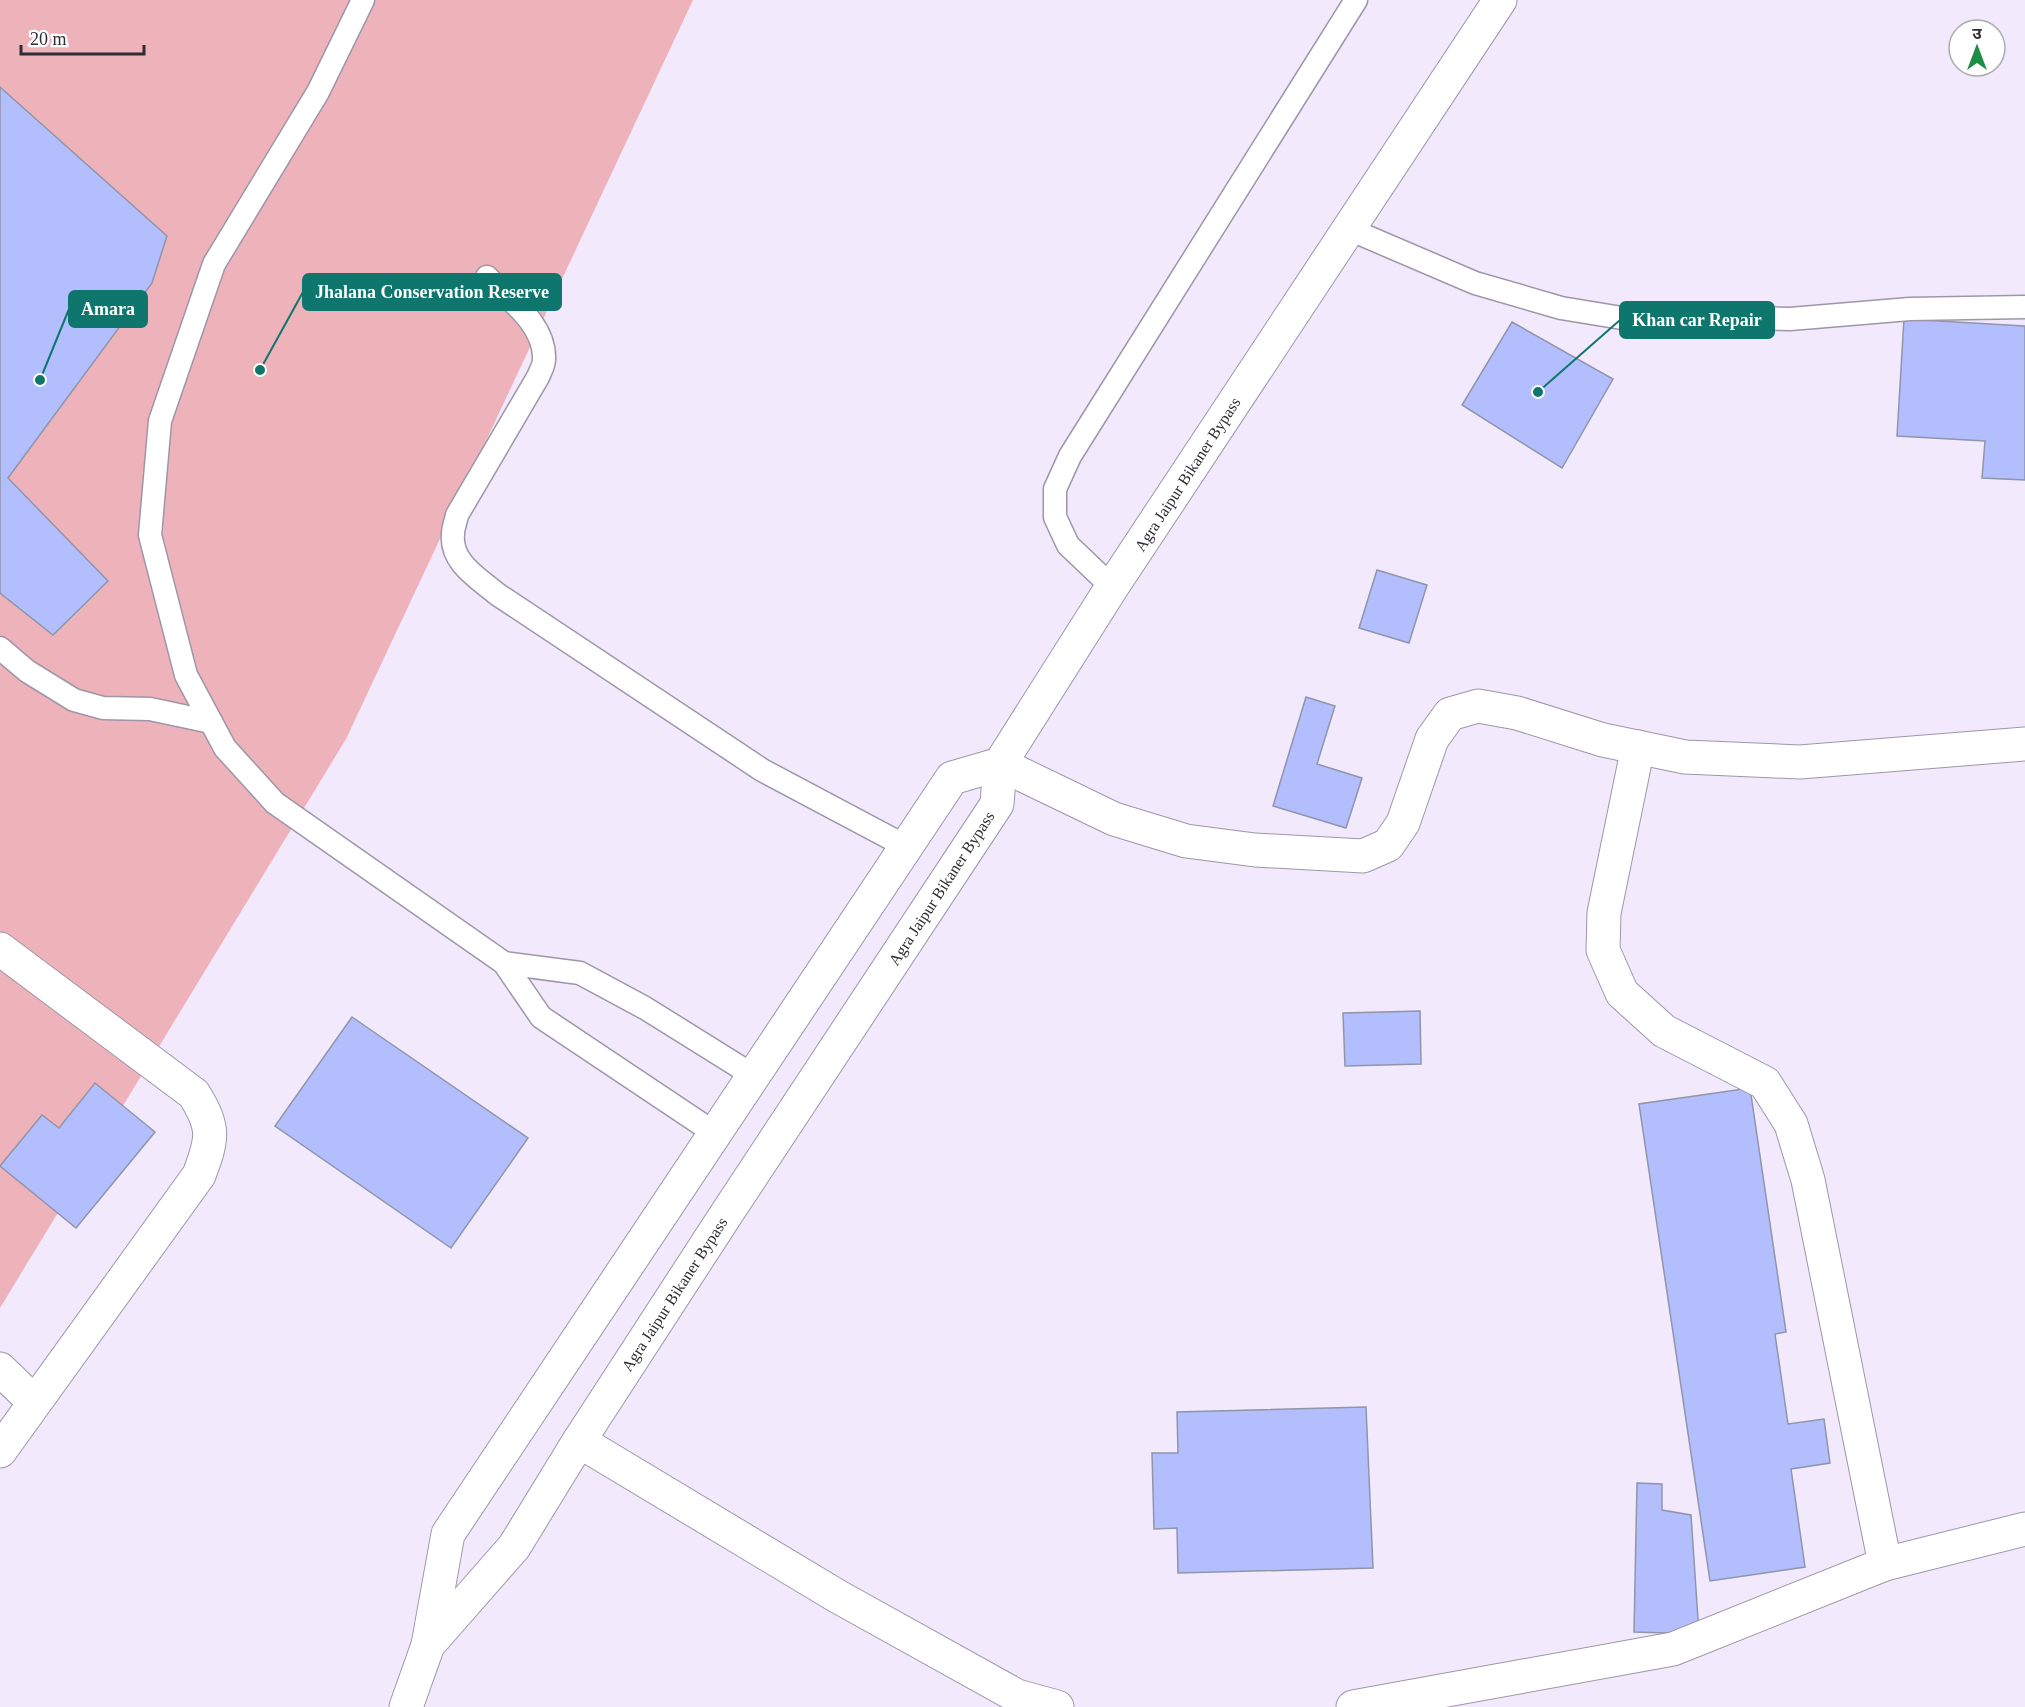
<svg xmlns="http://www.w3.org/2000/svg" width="2025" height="1707" font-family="'Times New Roman','Noto Sans Devanagari',serif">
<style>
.green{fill:#eeb3ba}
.building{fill:#b2befe;stroke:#9095a8;stroke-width:1.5}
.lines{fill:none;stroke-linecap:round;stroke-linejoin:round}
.lane-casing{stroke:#9e96a8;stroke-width:25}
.street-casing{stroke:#9e96a8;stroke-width:35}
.secondary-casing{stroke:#9e96a8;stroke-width:35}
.lane{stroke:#fff;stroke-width:22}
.street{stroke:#fff;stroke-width:33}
.secondary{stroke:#fff;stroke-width:33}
.labels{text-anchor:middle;stroke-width:5;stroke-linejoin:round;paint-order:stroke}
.street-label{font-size:16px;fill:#2f2c33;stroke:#fff}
.leader{fill:none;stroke:#0f766e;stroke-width:2}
.callout-dot{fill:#0f766e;stroke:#fff;stroke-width:2}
.callout{fill:#0f766e;stroke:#0f766e;stroke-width:2}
.callout-label{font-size:18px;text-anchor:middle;font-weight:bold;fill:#fff}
</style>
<rect width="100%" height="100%" fill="#f2e9fd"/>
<path class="green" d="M0,0H693L346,739L0,1308Z"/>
<g class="building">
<path d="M0,87L167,236L152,283L8,478L108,581L53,635L0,593Z"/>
<path d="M1904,319L2025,326V480L1982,478L1985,441L1897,436Z"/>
<path d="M1512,322L1613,379L1562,468L1462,405Z"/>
<path d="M1377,570L1427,585L1409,643L1359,628Z"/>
<path d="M1306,697L1335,706L1317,764L1362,778L1346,828L1273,806Z"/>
<path d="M1420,1011L1421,1064L1345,1066L1343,1013Z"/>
<path d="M352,1017L528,1138L451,1248L275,1126Z"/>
<path d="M95,1083L155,1132L76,1228L0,1166L42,1115L59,1128Z"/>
<path d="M1750,1088L1786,1332L1775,1334L1788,1424L1824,1419L1830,1463L1791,1469L1805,1567L1710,1581L1639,1104Z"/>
<path d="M1366,1407L1373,1568L1178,1573L1177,1528L1154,1529L1152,1453H1178L1177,1412Z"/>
<path d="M1637,1483L1662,1484V1510L1691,1515L1699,1634L1634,1632Z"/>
</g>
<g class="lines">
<g class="lane-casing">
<g id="lane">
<path d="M363,0L318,92L214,264L160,421L150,535L186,675L225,748L275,803L504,963L541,1017L716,1134"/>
<path d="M1349,229L1475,283L1561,308L1640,321L1711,317L1790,319L1910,309L2025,307"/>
<path d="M487,277C509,299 546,325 544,360C544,365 540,372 538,377L457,515C456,521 453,528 453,534C450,562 478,578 497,594L762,770L907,847"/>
<path d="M1112,587L1068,545L1055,517V489L1070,456L1356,0"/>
<path d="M0,648L27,671L74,700L103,708L150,709L211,722"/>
<path d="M504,963L580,973L645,1008L754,1076"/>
</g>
</g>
<g class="street-casing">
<g id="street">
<path d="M1638,747L1604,913L1603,950L1622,993L1664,1031L1765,1083L1791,1124L1808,1180L1885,1564"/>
<path d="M1000,764L1114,819L1186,841L1255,850L1363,856L1388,845L1403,823L1432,739L1450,714L1478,706L1517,713L1603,740L1685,757L1800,762L2025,744"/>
<path d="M0,949L194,1094C215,1128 213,1138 199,1175L0,1451"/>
<path d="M0,1369L34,1402"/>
<path d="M579,1441L837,1596L1017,1696L1057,1707"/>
<path d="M1353,1707L1673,1649L1885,1564L2025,1529"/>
</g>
</g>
<g class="secondary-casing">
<g id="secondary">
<path d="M428,1645L448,1534L952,778L1000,764"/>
<path d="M406,1707L428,1645L514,1547L579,1441L727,1213L997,804L1000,764L1112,587L1500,0"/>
</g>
</g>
<use href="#lane" class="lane"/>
<use href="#street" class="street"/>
<use href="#secondary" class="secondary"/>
</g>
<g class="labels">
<g class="street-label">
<text transform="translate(1187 474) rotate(-57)" y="6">Agra Jaipur Bikaner Bypass</text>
<text transform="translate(941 888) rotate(-57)" y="6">Agra Jaipur Bikaner Bypass</text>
<text transform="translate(674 1294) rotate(-57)" y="6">Agra Jaipur Bikaner Bypass</text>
</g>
</g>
<path class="leader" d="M260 370L303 292M40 380L69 309M1538 392L1620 320"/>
<g class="callout-dot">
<circle cx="260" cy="370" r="6"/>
<circle cx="40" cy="380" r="6"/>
<circle cx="1538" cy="392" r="6"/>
</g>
<g class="callout">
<rect x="303" y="274" width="258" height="36" rx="6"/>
<rect x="69" y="291" width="78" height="36" rx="6"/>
<rect x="1620" y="302" width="154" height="36" rx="6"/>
</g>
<g class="callout-label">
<text x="432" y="298">Jhalana Conservation Reserve</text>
<text x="108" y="315">Amara</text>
<text x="1697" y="326">Khan car Repair</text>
</g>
<g transform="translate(1977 48)"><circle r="28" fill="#ffffff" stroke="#acabad" stroke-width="1.5"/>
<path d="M0-4.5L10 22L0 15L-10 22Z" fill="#1e8d45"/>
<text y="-9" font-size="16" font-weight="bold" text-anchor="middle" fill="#2f2c33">उ</text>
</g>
<path d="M21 45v9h123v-9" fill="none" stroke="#2f2c33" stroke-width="3"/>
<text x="30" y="45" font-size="18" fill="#2f2c33" stroke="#ffffff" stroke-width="4.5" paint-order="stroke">20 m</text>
</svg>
